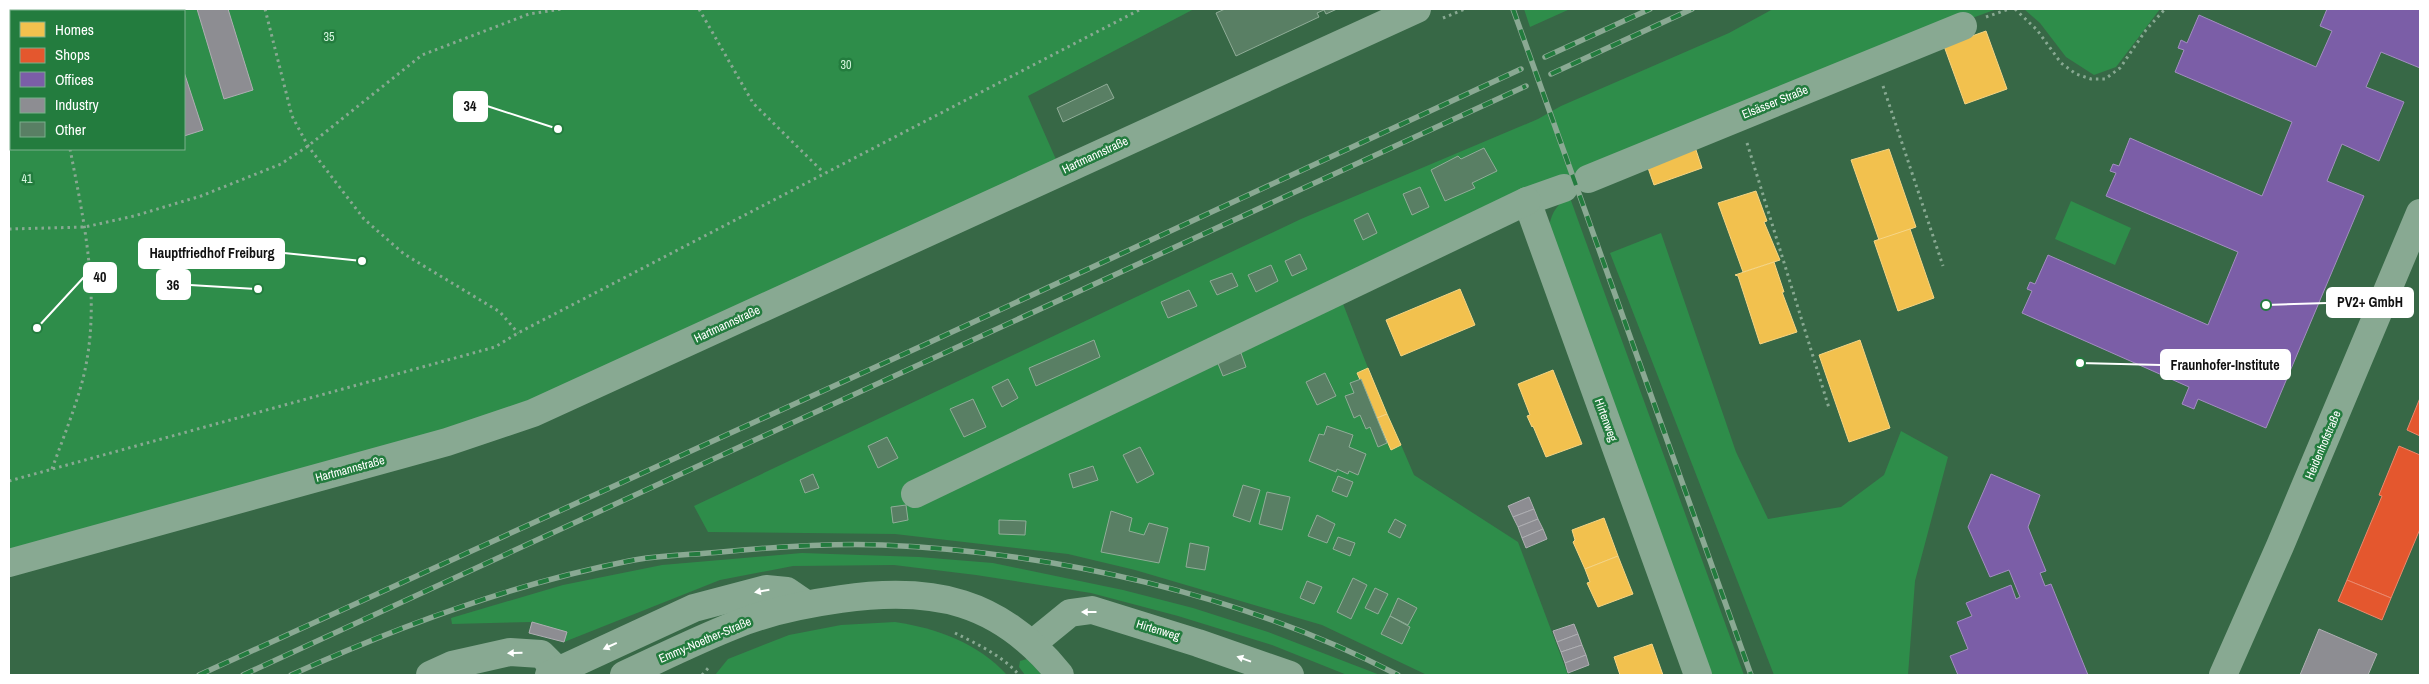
<svg xmlns="http://www.w3.org/2000/svg" width="2429" height="684" font-family="'Archivo Narrow',sans-serif">
<style>
.green{fill:#2e8d4a;fill-rule:evenodd}
.homes{fill:#f2c14e;stroke:#f6d483}
.shops{fill:#e4572e;stroke:#ec896d}
.offices{fill:#7b5ea7;stroke:#a38ec1}
.industry{fill:#8d8d92;stroke:#afafb3}
.building{fill:#597f64;stroke:#90ad98}
.lines{fill:none;stroke-linecap:round;stroke-linejoin:round}
.path{stroke:#88a992;stroke-width:3;stroke-dasharray:2.5 4;stroke-linecap:butt}
.minor{stroke:#88a992;stroke-width:28}
.rail-casing{stroke:#8aa993;stroke-width:5.5}
.rail{stroke:#237c3e;stroke-width:4;stroke-dasharray:11;stroke-linecap:butt}
.oneway{fill:#fff}
.labels{text-anchor:middle;stroke-width:5;stroke-linejoin:round;paint-order:stroke}
.park-label{font-size:12px;fill:#d7f7e0;stroke:#237c3e}
.street-label{font-size:12px;fill:#fff;stroke:#237c3e}
.leader{fill:none;stroke:#fff;stroke-width:2}
.callout-dot{fill:#fff;stroke:#237c3e;stroke-width:2}
.callout{fill:#fff;stroke:#fff;stroke-width:2}
.callout-label{font-size:14px;text-anchor:middle;font-weight:bold;fill:#111}
</style>
<rect width="100%" height="100%" fill="#376846"/>
<g class="green">
<path d="M9,9H1194L1028,96L1058,164L530,403L415,441L9,549ZM11,11H184V149H11Z"/>
<path d="M1524,9H1570L1530,27Z"/>
<path d="M1773,9H1997L1903,43L1563,178L1338,291L1368,368L1414,475L1518,542L1568,675H1427L1322,625L1135,570L1068,554L895,534L708,532L694,506L1301,219L1538,119L1561,106L1729,33Z"/>
<path d="M2024,9H2160L2116,67L2094,75L2066,57L2040,23Z"/>
<path d="M1569,195L1583,234L1744,675H1711L1661,533L1548,238C1550,216 1552,210 1569,195Z"/>
<path d="M2071,201L2131,228L2115,265L2055,239Z"/>
<path d="M1661,233L1736,452L1768,519L1841,507L1884,475L1901,431L1948,457L1915,581L1908,675H1774L1610,253Z"/>
<path d="M802,553L919,557L993,563L1123,590L1193,608L1268,632L1380,675H1347L1272,645L1178,616L1091,593L976,575L894,565L793,566L720,580L564,642L566,633L532,622L452,624L451,618L563,585L662,565Z"/>
<path d="M895,622C936,628 978,643 1007,675H715L728,659L789,635L841,625Z"/>
<path d="M1027,659L1042,675H1025L1019,667L1020,661Z"/>
</g>
<g class="homes">
<path d="M1986,31L2007,89L1965,104L1944,46Z"/>
<path d="M1695,147L1702,168L1654,185L1647,165Z"/>
<path d="M1889,149L1916,227L1879,240L1851,160Z"/>
<path d="M1756,191L1767,221L1764,222L1780,260L1743,272L1718,203Z"/>
<path d="M1910,229L1934,298L1898,311L1874,241Z"/>
<path d="M1774,262L1784,292H1782L1797,332L1760,344L1738,276L1735,275Z"/>
<path d="M1460,289L1475,325L1401,356L1386,320Z"/>
<path d="M1860,340L1890,428L1849,442L1819,355Z"/>
<path d="M1368,368L1387,414L1377,418L1357,373Z"/>
<path d="M1553,370L1582,444L1546,457L1533,426L1532,427L1527,416L1530,415L1518,384Z"/>
<path d="M1387,414L1401,445L1391,450L1377,418Z"/>
<path d="M1604,518L1618,556L1585,569L1573,542L1575,540L1572,530Z"/>
<path d="M1618,556L1633,594L1598,607L1587,583L1590,582L1585,569Z"/>
<path d="M1652,644L1663,675H1620L1614,657Z"/>
</g>
<g class="shops">
<path d="M2420,398V436L2407,430Z"/>
<path d="M2399,446L2420,455V529L2391,598L2347,580L2382,496L2379,495Z"/>
<path d="M2347,580L2391,598L2382,620L2338,601Z"/>
</g>
<g class="offices">
<path d="M2327,9H2420V68L2381,52L2366,87L2404,102L2379,161L2342,144L2327,181L2364,196L2266,428L2198,399L2194,409L2182,404L2189,387L2022,313L2032,291L2027,289L2030,282L2035,284L2048,255L2208,325L2238,252L2106,196L2116,173L2110,171L2113,164L2119,166L2130,138L2262,196L2292,122L2175,72L2184,50L2178,48L2181,40L2187,43L2199,15L2316,67L2332,31L2320,26Z"/>
<path d="M1991,474L2040,495L2028,527L2046,571L2040,573L2045,586L2051,584L2088,675H1958L1950,656L1968,649L1957,622L1972,616L1966,603L2011,585L2016,599L2020,597L2009,570L1990,577L1968,527Z"/>
</g>
<g class="industry">
<path d="M197,9H228L253,90L224,99Z"/>
<path d="M184,72L203,130L184,136Z"/>
<path d="M1529,497L1534,509L1513,517L1508,506Z"/>
<path d="M1534,509L1538,519L1518,527L1513,517Z"/>
<path d="M1538,519L1543,529L1522,538L1518,527Z"/>
<path d="M1543,529L1547,539L1526,548L1522,538Z"/>
<path d="M532,622L567,632L564,642L529,633Z"/>
<path d="M1574,624L1578,634L1557,642L1553,631Z"/>
<path d="M2319,629L2377,654L2368,675H2300Z"/>
<path d="M1578,634L1582,645L1561,652L1557,642Z"/>
<path d="M1582,645L1586,655L1565,663L1561,652Z"/>
<path d="M1586,655L1589,665L1568,673L1565,663Z"/>
</g>
<g class="building">
<path d="M1225,9H1337L1326,14L1324,10L1317,13L1319,17L1236,56L1216,13Z"/>
<path d="M1107,84L1114,98L1063,122L1057,108Z"/>
<path d="M1484,148L1497,171L1472,183L1475,188L1445,201L1431,170L1458,156L1461,159Z"/>
<path d="M1420,187L1429,207L1412,215L1403,194Z"/>
<path d="M1368,213L1377,233L1363,240L1354,220Z"/>
<path d="M1300,254L1307,269L1292,276L1285,261Z"/>
<path d="M1271,265L1278,281L1256,292L1248,275Z"/>
<path d="M1232,273L1238,286L1217,295L1210,281Z"/>
<path d="M1189,290L1197,306L1168,318L1161,302Z"/>
<path d="M1094,340L1100,357L1036,386L1029,368Z"/>
<path d="M1241,353L1246,367L1223,376L1217,361Z"/>
<path d="M1325,373L1336,396L1317,405L1306,382Z"/>
<path d="M1008,379L1018,398L1002,407L992,387Z"/>
<path d="M1361,379L1387,443L1378,447L1370,427L1366,429L1360,415L1354,418L1345,396L1354,393L1350,383Z"/>
<path d="M973,399L986,427L964,437L950,409Z"/>
<path d="M1327,426L1353,435L1349,447L1366,454L1358,475L1349,471L1348,474L1337,469L1336,472L1309,461L1319,434L1324,435Z"/>
<path d="M887,437L898,458L878,468L868,446Z"/>
<path d="M1140,447L1154,474L1137,483L1123,455Z"/>
<path d="M1093,466L1098,480L1073,488L1069,474Z"/>
<path d="M813,474L819,488L805,493L800,480Z"/>
<path d="M1338,476L1353,482L1347,497L1332,491Z"/>
<path d="M1243,485L1260,490L1250,522L1233,516Z"/>
<path d="M1267,492L1290,497L1282,530L1259,524Z"/>
<path d="M906,505L908,520L893,523L891,507Z"/>
<path d="M1111,511L1132,518L1129,531L1144,535L1149,523L1168,528L1159,563L1101,552Z"/>
<path d="M1317,515L1335,524L1327,543L1308,536Z"/>
<path d="M1395,519L1406,525L1400,538L1388,532Z"/>
<path d="M999,520L1026,521L1025,535L999,534Z"/>
<path d="M1338,537L1355,543L1350,556L1333,549Z"/>
<path d="M1190,543L1209,547L1205,570L1186,567Z"/>
<path d="M1353,578L1367,585L1351,619L1337,612Z"/>
<path d="M1307,581L1322,587L1314,604L1300,598Z"/>
<path d="M1375,588L1388,594L1378,614L1365,608Z"/>
<path d="M1398,598L1417,608L1408,625L1390,616Z"/>
<path d="M1390,616L1410,627L1402,644L1381,634Z"/>
</g>
<g class="lines">
<g class="path">
<path d="M18,9L19,11"/>
<path d="M265,9L292,116L308,146L364,219L404,254L500,312L518,333"/>
<path d="M699,9L753,103L824,173"/>
<path d="M2015,9L2037,30L2061,63L2076,74L2091,79H2105L2120,68L2146,30L2165,9"/>
<path d="M1986,17L2009,9"/>
<path d="M1443,18L1465,9"/>
<path d="M1883,86L1943,266"/>
<path d="M1747,143L1829,408"/>
<path d="M9,229L85,227L134,216L201,196L281,164L308,146L422,55L529,14L562,9"/>
<path d="M52,469C62,441 73,414 81,386C103,308 85,226 70,149"/>
<path d="M9,481L495,347L518,333L1141,9"/>
<path d="M955,633C977,644 1003,656 1019,675"/>
<path d="M702,675L710,666"/>
</g>
<g class="minor">
<path d="M1588,179L1963,26"/>
<path d="M1564,188L1527,201L1698,675"/>
<path d="M915,494L1527,201"/>
<path d="M9,563L447,442L533,413L1417,9"/>
<path d="M1032,644L1070,613L1092,610L1198,643L1290,675"/>
<path d="M430,675L452,665L510,652L541,654L557,670"/>
<path d="M549,675L694,608L766,589L787,591L806,604"/>
<path d="M624,675C661,658 697,640 735,625C769,611 805,604 841,599C933,586 1000,600 1060,675"/>
<path d="M2223,675L2280,546L2420,213"/>
</g>
<g class="rail-casing">
<g id="rail">
<path d="M1513,9L1751,675"/>
<path d="M1545,57L1650,9"/>
<path d="M1551,74L1692,9"/>
<path d="M199,675L926,344L1521,69"/>
<path d="M243,675L1526,86"/>
<path d="M291,675C399,626 512,584 629,561C659,555 691,555 721,552C774,547 829,543 882,545C1055,552 1244,595 1398,675"/>
</g>
</g>
<use href="#rail" class="rail"/>
</g>
<defs><path id="oneway-solid" d="M-6-.8H1V-3.2L6.5 0L1 3.2V.8H-6Z" transform="scale(1.25)"/></defs>
<g class="oneway">
<use href="#oneway-solid" transform="translate(762 591) rotate(170)"/>
<use href="#oneway-solid" transform="translate(1089 612) rotate(-180)"/>
<use href="#oneway-solid" transform="translate(610 646) rotate(155)"/>
<use href="#oneway-solid" transform="translate(515 653) rotate(179)"/>
<use href="#oneway-solid" transform="translate(1244 659) rotate(-160)"/>
</g>
<g class="labels">
<g class="park-label">
<text x="329" y="41">35</text>
<text x="846" y="69">30</text>
<text x="27" y="183">41</text>
</g>
<g class="street-label">
<text transform="translate(1775 102) rotate(-22)" y="4">Elsässer Straße</text>
<text transform="translate(1095 155) rotate(-25)" y="4">Hartmannstraße</text>
<text transform="translate(727 324) rotate(-25)" y="4">Hartmannstraße</text>
<text transform="translate(1606 420) rotate(70)" y="4">Hirtenweg</text>
<text transform="translate(2323 445) rotate(-67)" y="4">Heidenhofstraße</text>
<text transform="translate(350 469) rotate(-15)" y="4">Hartmannstraße</text>
<text transform="translate(1158 630) rotate(17)" y="4">Hirtenweg</text>
<text transform="translate(705 640) rotate(-23)" y="4">Emmy-Noether-Straße</text>
</g>
</g>
<path class="leader" d="M558 129L487 106M362 261L284 253M37 328L84 277M258 289L190 285M2266 305L2327 303M2080 363L2161 365"/>
<g class="callout-dot">
<circle cx="558" cy="129" r="5"/>
<circle cx="362" cy="261" r="5"/>
<circle cx="37" cy="328" r="5"/>
<circle cx="258" cy="289" r="5"/>
<circle cx="2266" cy="305" r="5"/>
<circle cx="2080" cy="363" r="5"/>
</g>
<g class="callout">
<rect x="454" y="92" width="33" height="29" rx="5"/>
<rect x="139" y="239" width="145" height="29" rx="5"/>
<rect x="84" y="263" width="32" height="29" rx="5"/>
<rect x="157" y="270" width="33" height="29" rx="5"/>
<rect x="2327" y="288" width="86" height="29" rx="5"/>
<rect x="2161" y="350" width="129" height="29" rx="5"/>
</g>
<g class="callout-label">
<text x="470" y="111">34</text>
<text x="212" y="258">Hauptfriedhof Freiburg</text>
<text x="100" y="282">40</text>
<text x="173" y="290">36</text>
<text x="2370" y="307">PV2+ GmbH</text>
<text x="2225" y="370">Fraunhofer-Institute</text>
</g>
<rect width="2429" height="684" fill="none" stroke="#ffffff" stroke-width="20"/>
<rect x="10" y="10" width="175" height="140" fill="#237c3e" stroke="#7bb08b"/>
<rect x="20" y="22" width="25" height="15" fill="#f2c14e" stroke="#7bb08b"/>
<text x="55" y="35" font-size="15" fill="#ffffff">Homes</text>
<rect x="20" y="48" width="25" height="15" fill="#e4572e" stroke="#7bb08b"/>
<text x="55" y="60" font-size="15" fill="#ffffff">Shops</text>
<rect x="20" y="72" width="25" height="15" fill="#7b5ea7" stroke="#7bb08b"/>
<text x="55" y="85" font-size="15" fill="#ffffff">Offices</text>
<rect x="20" y="98" width="25" height="15" fill="#8d8d92" stroke="#7bb08b"/>
<text x="55" y="110" font-size="15" fill="#ffffff">Industry</text>
<rect x="20" y="122" width="25" height="15" fill="#597f64" stroke="#7bb08b"/>
<text x="55" y="135" font-size="15" fill="#ffffff">Other</text>
</svg>
